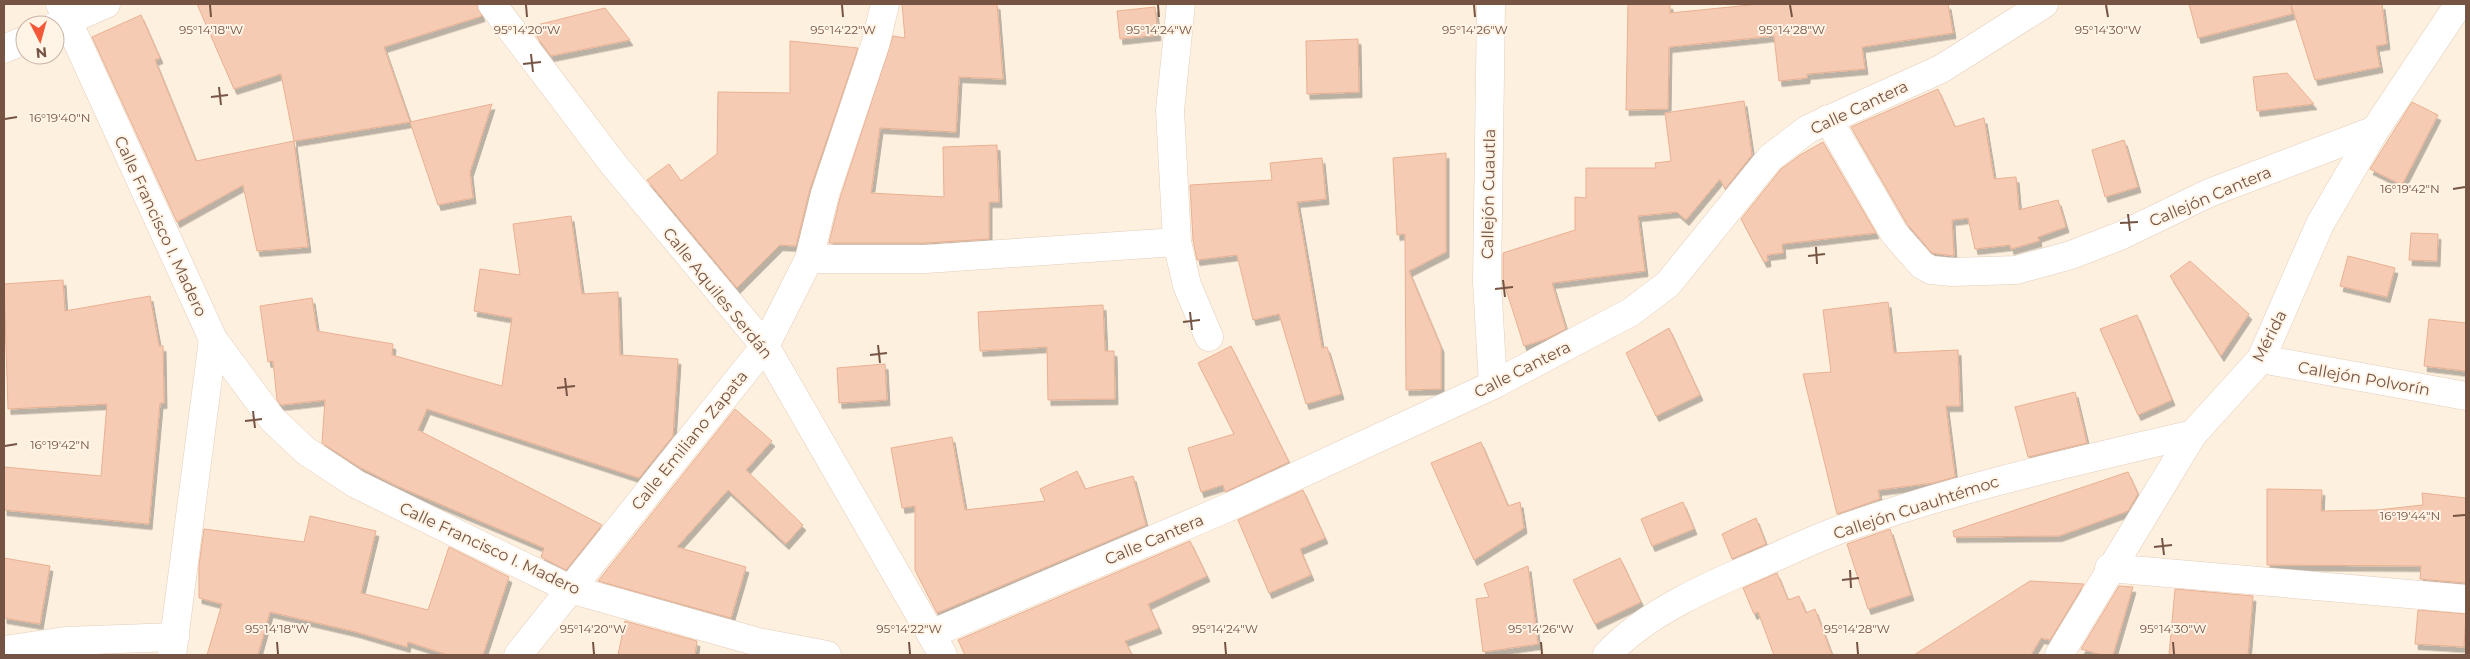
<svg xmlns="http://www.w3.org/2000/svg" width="2470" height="659" font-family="Montserrat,sans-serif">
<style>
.building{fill:#f6cbb3;stroke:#e9b092;filter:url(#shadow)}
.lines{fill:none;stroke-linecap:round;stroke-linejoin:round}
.minor-casing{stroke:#e4cdbc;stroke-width:29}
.minor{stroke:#fff;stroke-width:28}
.ticks{fill:none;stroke:#755444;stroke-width:2}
.labels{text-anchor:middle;stroke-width:4;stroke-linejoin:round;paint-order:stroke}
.street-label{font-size:16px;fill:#755444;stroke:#fff4e6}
.ticks-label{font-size:12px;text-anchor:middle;fill:#755444;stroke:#fff4e6;stroke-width:4;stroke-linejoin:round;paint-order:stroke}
</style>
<defs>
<filter id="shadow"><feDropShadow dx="3" dy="5.5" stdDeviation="0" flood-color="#0004"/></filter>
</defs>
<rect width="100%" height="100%" fill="#fef0de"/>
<g class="building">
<path d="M197,4H477L482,16L384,47L410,122L294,141L281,74L234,89Z"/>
<path d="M902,4H997L1003,79L959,77L956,132L880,128L871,193L944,197L943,147L997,145L999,202H989V239L925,243H829L840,198L893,36L905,38Z"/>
<path d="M1628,4H1670V13L1760,4H1948L1953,33L1862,47L1865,69L1807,74V78L1779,81L1774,36L1669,47L1668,109L1626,110Z"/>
<path d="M2189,4H2291L2292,14L2198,38Z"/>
<path d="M2291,4H2382L2387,44L2376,46L2380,67L2315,80Z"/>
<path d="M1155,7L1158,35L1120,39L1117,11Z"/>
<path d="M605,8L630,40L551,56L537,37V25Z"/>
<path d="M141,15L160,58L155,60L196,161L294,141L308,247L257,251L243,185L177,222L92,37Z"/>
<path d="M1358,39L1359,92L1307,94L1306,41Z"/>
<path d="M790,41L858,48L810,189L796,246L780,245L737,288L647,180L669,164L681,181L717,154L718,92L790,93Z"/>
<path d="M2287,73L2314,104L2257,111L2253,77Z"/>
<path d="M1938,89L1955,127L1984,118L1994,179L2016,177L2019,210L2058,200L2066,227L2038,237L2039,241L2011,249L2010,245L1975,249L1968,218L1952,220L1954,256L1932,253L1907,224L1851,127Z"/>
<path d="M1744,101L1752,155L1725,189L1720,179L1686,220L1677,212L1638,216L1645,271L1552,283L1566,329L1546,339L1524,346L1503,280V253L1575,230V197L1586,198V168H1656L1655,163L1671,161L1665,113Z"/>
<path d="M2412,102L2438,115L2402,185L2370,169Z"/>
<path d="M492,104L470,172L473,198L438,205L410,122Z"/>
<path d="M2124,140L2138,187L2105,197L2092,150Z"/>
<path d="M1823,142L1876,233L1782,244L1783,253L1767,255L1768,261L1764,262L1741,219L1781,169L1800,155Z"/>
<path d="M1446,153V252L1409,271L1441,347V389L1406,390L1405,234L1397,235L1393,158Z"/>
<path d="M1322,158L1326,199L1297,202L1322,348L1327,347L1341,394L1306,404L1279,314L1253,320L1237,255L1197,260L1193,240L1190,185L1272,180L1270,163Z"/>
<path d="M571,216L582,294L618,292L620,355L678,359L673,436L639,478L427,409L418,430L602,525L566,570L541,557L544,548L397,486L359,467L322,443L325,400L281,405L277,400L273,361L268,362L260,306L312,298L317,331L393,344L392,355L502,386L512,318L474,311L480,269L520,275L513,224Z"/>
<path d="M2411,233L2438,234L2437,261L2409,260Z"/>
<path d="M2348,256L2395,268L2387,297L2340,286Z"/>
<path d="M2190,261L2249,314L2221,356L2170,276Z"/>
<path d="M63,280L65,311L150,296L159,346H163L164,403H160L149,524L4,510V467L101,476L107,404L8,409L4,284Z"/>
<path d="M1888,302L1894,353L1958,350L1960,406H1946L1955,477L1933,483L1878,490L1880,499L1837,514L1803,374L1831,372L1823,310Z"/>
<path d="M1103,305L1105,351H1114L1115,399L1048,400L1047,347L980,351L978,312Z"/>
<path d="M2137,315L2172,400L2138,415L2100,329Z"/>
<path d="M2429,319L2466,323V371L2424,366Z"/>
<path d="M1669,328L1700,395L1656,416L1626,353Z"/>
<path d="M1231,346L1289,462L1225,492L1223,485L1201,492L1188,448L1234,434L1198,363Z"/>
<path d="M885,364L887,400L839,403L837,368Z"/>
<path d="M2075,392L2087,443L2028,457L2015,407Z"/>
<path d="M735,409L772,441L746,470L803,525L786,544L728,490L677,547L746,567L731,618L598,581Z"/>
<path d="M952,437L965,510L1045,501L1040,489L1077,471L1085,489L1133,476L1146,525L937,613L915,570V506L902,508L891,448Z"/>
<path d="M1481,442L1508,506L1520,502L1524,528L1474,560L1431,463Z"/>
<path d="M2128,472L2138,494L2128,511L2059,536L1954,537L1953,531Z"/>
<path d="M2267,489L2322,490L2321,511L2377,510L2423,505L2422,493L2466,498V583L2420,579L2421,566L2267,565Z"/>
<path d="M1303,490L1325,538L1300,549L1311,575L1269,593L1238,520Z"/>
<path d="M1683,502L1694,529L1652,546L1641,519Z"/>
<path d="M310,516L376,531L361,593L428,610L449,547L509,577L483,655H448L408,642L407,647L356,632L270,612L258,655H207L222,604L199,598V565L204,529L304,542Z"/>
<path d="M1756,518L1766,544L1732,559L1722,534Z"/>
<path d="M1890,529L1911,595L1868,609L1847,544Z"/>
<path d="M1190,541L1207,576L1148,604L1159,628L1125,641L1132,655H965L958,640Z"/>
<path d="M4,558L50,566L40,624L4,618Z"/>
<path d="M1620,558L1641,602L1595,624L1573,580Z"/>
<path d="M1528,566L1538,644L1483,652L1476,599L1489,597L1484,584Z"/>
<path d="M1777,573L1788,600L1799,596L1806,613L1815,609L1832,655H1774L1758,612L1754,614L1743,588Z"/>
<path d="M2030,581L2084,584L2050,640L2041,638L2031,655H1914Z"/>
<path d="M2119,586L2133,587L2113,655H2102L2081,649Z"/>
<path d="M2175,589L2253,596L2248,655H2169Z"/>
<path d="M2418,610L2466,614L2464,647L2415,644Z"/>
<path d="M625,621L697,641L695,655H618Z"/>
</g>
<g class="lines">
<g class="minor-casing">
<g id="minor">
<path d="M60,4L213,339L272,419L306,451L356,484L570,589L758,642L827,655"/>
<path d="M492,4L614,165L765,346L943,655"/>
<path d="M1181,4L1170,110L1177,242L1187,285L1209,337"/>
<path d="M1491,4L1487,282L1493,385"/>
<path d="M55,26L106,4"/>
<path d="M4,49L25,40"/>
<path d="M1828,119L1894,233L1922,265L1931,270L1952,272L2016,270L2071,255L2120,236L2209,193L2375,130"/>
<path d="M809,259H926L1177,242"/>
<path d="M2261,359L2466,396"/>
<path d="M2109,568L2466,599"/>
<path d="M931,634L1227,508L1493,385L1631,312L1668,284L1770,158L1808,129L1941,69L2044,4"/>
<path d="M4,650L65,641L175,637"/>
<path d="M172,655L213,339"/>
<path d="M518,655L765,346L809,259L825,194L876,42L885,4"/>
<path d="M1607,655C1645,613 1710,585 1762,563C1792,550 1822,535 1853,525C1964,486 2079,461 2193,434"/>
<path d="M2059,655L2193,434L2261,359L2320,224L2375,130L2459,4"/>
</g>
</g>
<use href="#minor" class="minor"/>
</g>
<path class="ticks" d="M210,5L211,17M526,5L527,17M842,5L843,17M1158,5L1159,17M1474,5L1475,17M1790,5L1792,17M2106,5L2108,17M531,54L533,72M523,64L541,62M219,87L221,105M211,97L228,95M5,119L17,117M2453,189L2465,187M2128,214L2130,231M2120,223L2138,222M1816,247L1817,264M1808,256L1825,254M1503,280L1505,297M1495,289L1513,287M1190,312L1192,330M1183,322L1200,320M878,345L880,363M870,355L887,353M565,378L567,396M557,388L575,386M253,411L255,428M245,421L262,419M5,446L17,444M2453,516L2465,515M2162,538L2164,555M2154,547L2172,545M1850,570L1851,588M1842,580L1859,578M277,642L278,654M593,642L594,654M909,642L910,654M1225,642L1226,654M1541,642L1542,654M1857,642L1858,654M2173,642L2174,654"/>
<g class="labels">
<g class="street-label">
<text transform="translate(1859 107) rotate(-25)" y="6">Calle Cantera</text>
<text transform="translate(1488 194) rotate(-89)" y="6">Callejón Cuautla</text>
<text transform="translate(2210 196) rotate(-23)" y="6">Callejón Cantera</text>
<text transform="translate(161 226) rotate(65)" y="6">Calle Francisco I. Madero</text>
<text transform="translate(718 293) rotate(51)" y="6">Calle Aquiles Serdán</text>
<text transform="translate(2269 336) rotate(-63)" y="6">Mérida</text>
<text transform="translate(1522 369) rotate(-27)" y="6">Calle Cantera</text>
<text transform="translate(2364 378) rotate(10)" y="6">Callejón Polvorín</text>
<text transform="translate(689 440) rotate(-51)" y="6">Calle Emiliano Zapata</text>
<text transform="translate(1916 507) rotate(-18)" y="6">Callejón Cuauhtémoc</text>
<text transform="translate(1154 539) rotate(-23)" y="6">Calle Cantera</text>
<text transform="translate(490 548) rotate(25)" y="6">Calle Francisco I. Madero</text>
</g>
</g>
<g class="ticks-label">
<text x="211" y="34">95°14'18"W</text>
<text x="527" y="34">95°14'20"W</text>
<text x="843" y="34">95°14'22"W</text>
<text x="1159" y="34">95°14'24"W</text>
<text x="1475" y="34">95°14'26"W</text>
<text x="1792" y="34">95°14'28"W</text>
<text x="2108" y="34">95°14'30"W</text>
<text x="60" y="122">16°19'40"N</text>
<text x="2410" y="193">16°19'42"N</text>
<text x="60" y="449">16°19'42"N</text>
<text x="2410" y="520">16°19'44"N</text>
<text x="277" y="633">95°14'18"W</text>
<text x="593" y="633">95°14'20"W</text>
<text x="909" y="633">95°14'22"W</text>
<text x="1225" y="633">95°14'24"W</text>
<text x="1541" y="633">95°14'26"W</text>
<text x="1857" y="633">95°14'28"W</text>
<text x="2173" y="633">95°14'30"W</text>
</g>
<rect width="2470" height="659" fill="none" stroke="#755444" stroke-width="10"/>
<g transform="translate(40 40) rotate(174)"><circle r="24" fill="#fff4e6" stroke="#c8b4a5"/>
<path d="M0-4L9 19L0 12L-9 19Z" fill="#f35938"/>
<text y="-8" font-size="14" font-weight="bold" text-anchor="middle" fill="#755444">N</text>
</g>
</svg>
